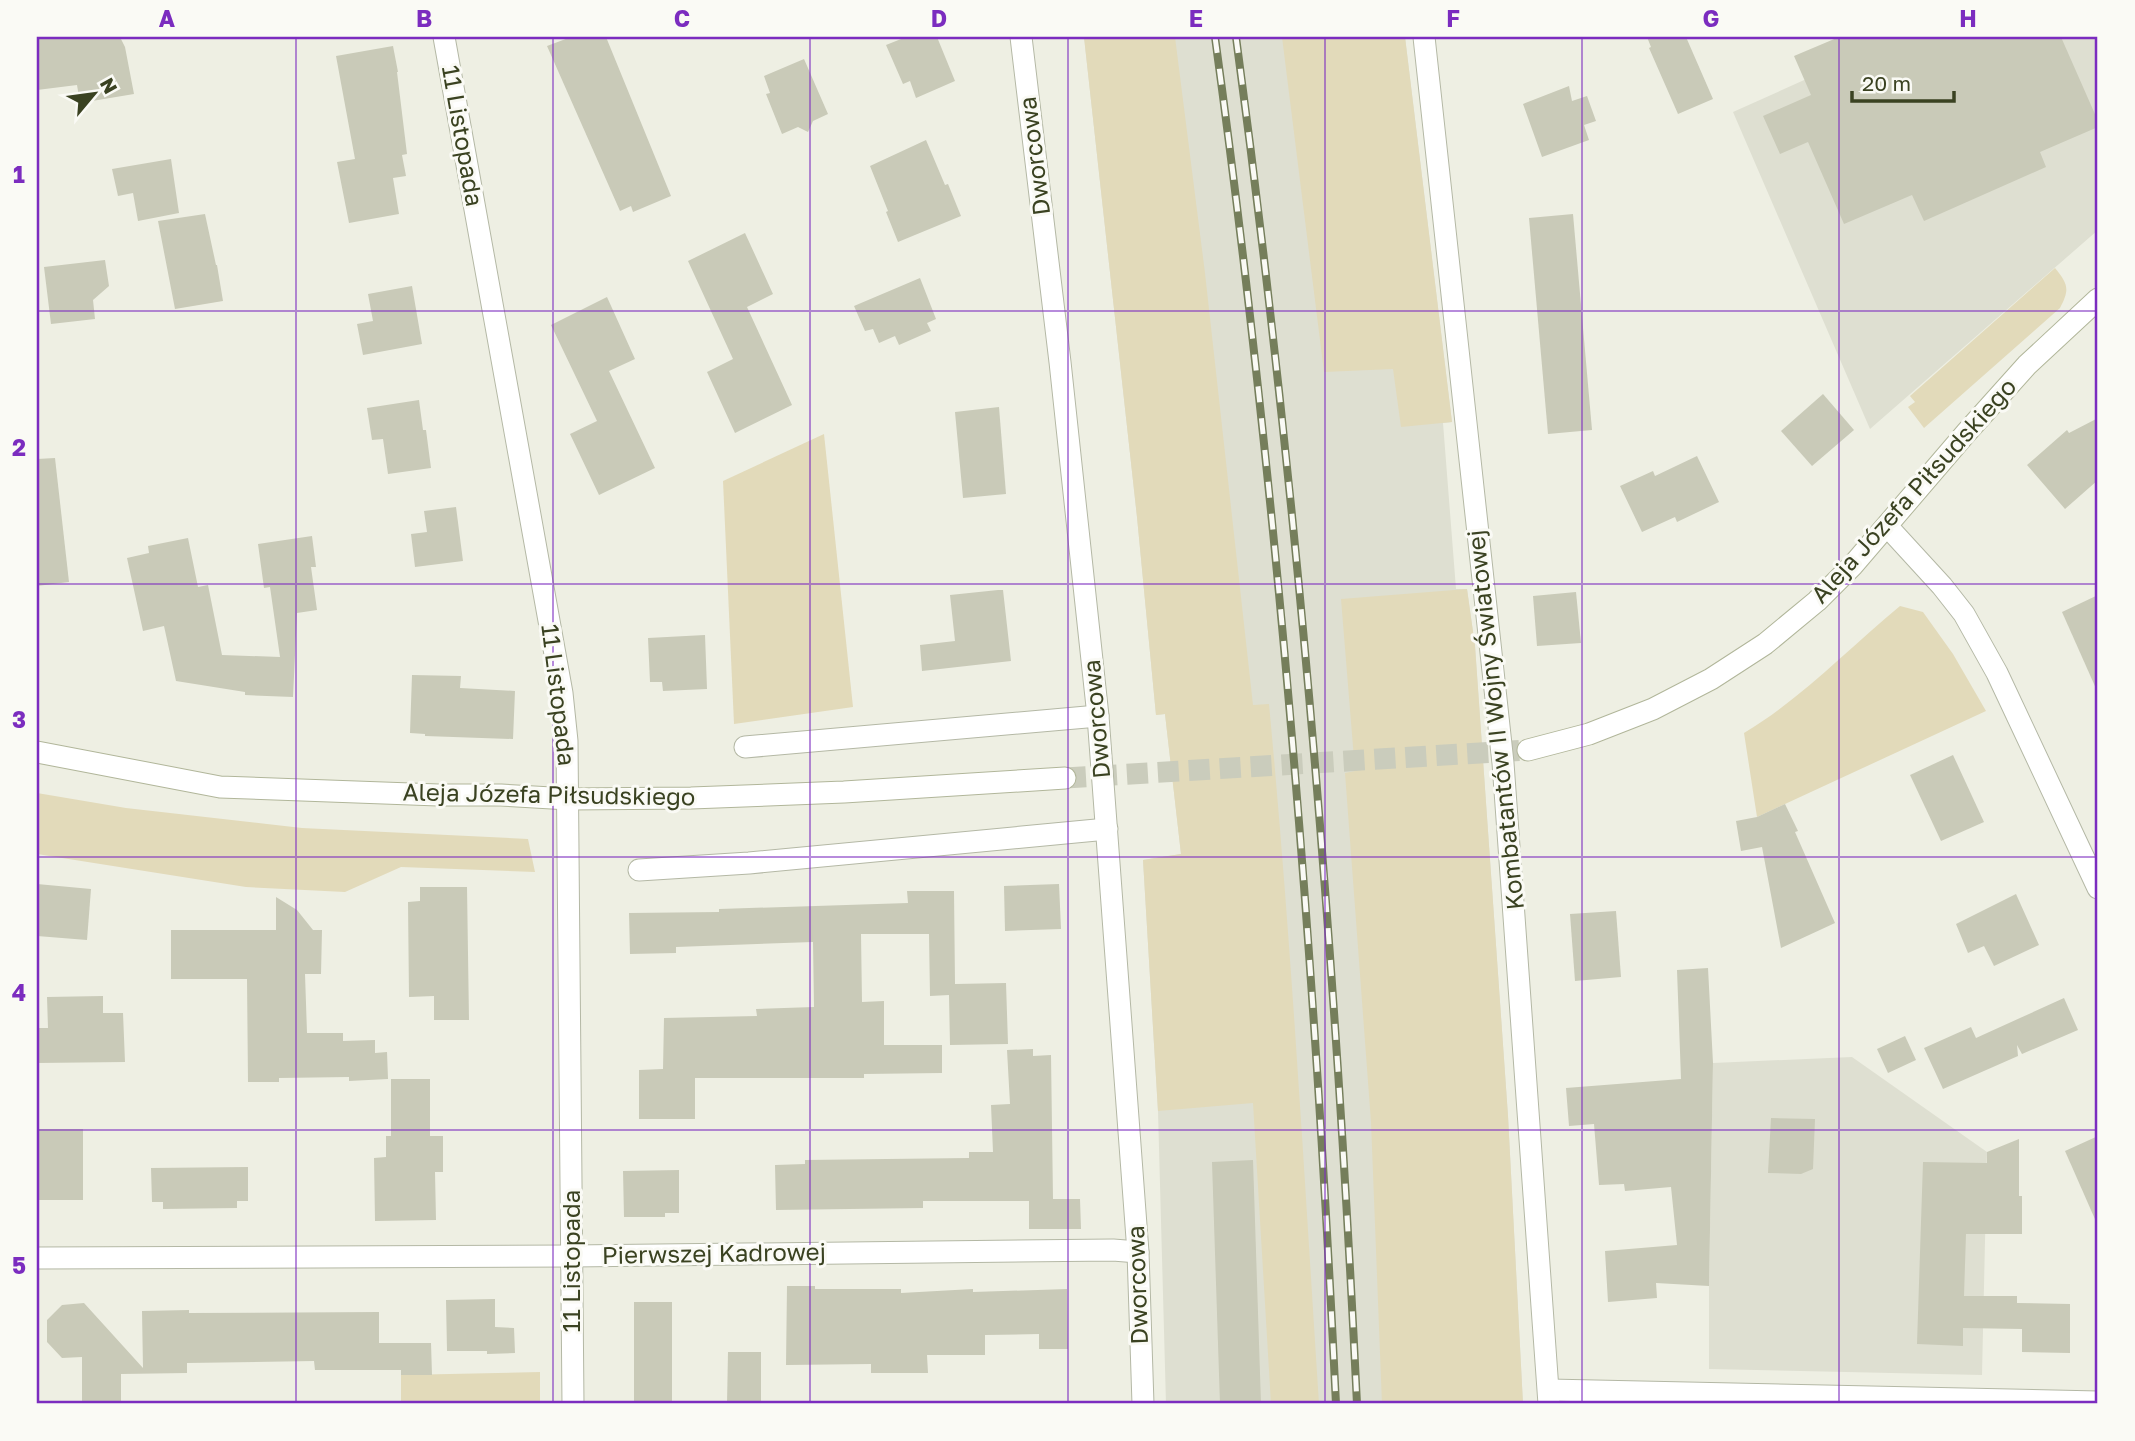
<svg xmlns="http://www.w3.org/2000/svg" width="2135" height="1441" font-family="'Golos Text',sans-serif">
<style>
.built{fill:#dedfd1}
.green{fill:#e2daba}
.building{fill:#c9cab8}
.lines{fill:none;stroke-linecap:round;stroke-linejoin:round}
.secondary-tunnel{stroke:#caccbc;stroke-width:21;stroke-dasharray:21 10;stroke-linecap:butt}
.street-casing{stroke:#b4b8a5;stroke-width:23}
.secondary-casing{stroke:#b1b69a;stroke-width:23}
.street{stroke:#fff;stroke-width:21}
.secondary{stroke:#fff;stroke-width:21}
.rail-casing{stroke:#757e5b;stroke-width:8}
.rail{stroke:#fafaf5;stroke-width:5;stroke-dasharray:16;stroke-linecap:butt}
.grid{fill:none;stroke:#7b2cbf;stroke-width:2;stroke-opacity:0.55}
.labels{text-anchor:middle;stroke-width:6;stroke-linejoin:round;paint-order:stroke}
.street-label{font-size:24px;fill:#3a4221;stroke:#fafaf5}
.neatline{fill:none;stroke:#7b2cbf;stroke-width:2.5}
.grid-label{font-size:23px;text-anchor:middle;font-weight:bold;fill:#7b2cbf}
</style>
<rect width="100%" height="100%" fill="#eeefe3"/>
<g class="built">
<path d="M1084,37H1405L1452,422L1443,423L1456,589H1467L1475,646L1508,1116L1523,1404H1166L1158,1111L1143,860L1181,854L1165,714L1156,715L1137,517Z"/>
<path d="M1876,37H2098V230L1870,429L1733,112L1880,46Z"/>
<path d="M1852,1057L1987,1152L1982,1375L1709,1369V1286L1713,1063Z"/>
</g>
<g class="green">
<path d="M1084,37H1175L1205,273L1253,705L1269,704C1291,937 1304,1171 1319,1404H1271L1253,1103L1158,1111L1143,860L1181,854L1165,714L1156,715L1137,517Z"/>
<path d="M1282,37H1405L1452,422L1401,427L1393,369L1324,372Z"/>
<path d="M2055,268C2068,284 2070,289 2060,308L1924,428L1908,407L1915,402L1910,396Z"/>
<path d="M824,434L853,707L734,724L723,481Z"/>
<path d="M1467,589L1475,646L1508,1116L1523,1404H1382L1371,1122L1345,773L1355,771L1341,599Z"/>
<path d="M1900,606L1923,612L1953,654L1986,711L1757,817L1744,733C1801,699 1848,649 1900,606Z"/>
<path d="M37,793L126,808L302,828L528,839L535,872L401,867L345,892L246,887L37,854Z"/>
<path d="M540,1372V1404H401V1375Z"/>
</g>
<g class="building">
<path d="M37,37H120L125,47L134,94L80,103L77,85L37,90Z"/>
<path d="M571,37H606L671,196L633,212L631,206L620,211L547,46Z"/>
<path d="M906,37H937L955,81L916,98L910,81L903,84L886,45Z"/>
<path d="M1647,37H1686L1713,99L1678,114L1649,48L1651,47Z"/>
<path d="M1839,37H2061L2098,121V127L2040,152L2046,167L1924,221L1912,195L1844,224L1808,142L1780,154L1763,116L1811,95L1794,56Z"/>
<path d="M393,46L398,72H397L407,154L402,155L406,176L393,178L399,214L349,223L337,162L355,159L336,56Z"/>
<path d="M804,59L828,114L813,121L808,132L798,127L782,134L766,94L770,93L764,76Z"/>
<path d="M1569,86L1572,101L1587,96L1596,121L1584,125L1589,140L1542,157L1523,104Z"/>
<path d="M926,140L945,185L948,184L961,216L898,242L886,212L888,211L870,166Z"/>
<path d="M171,159L179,213L138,221L133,193L118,196L112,169Z"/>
<path d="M205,214L216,265H217L223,301L175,309L158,221Z"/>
<path d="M1573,214L1592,430L1548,434L1529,218Z"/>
<path d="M745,233L773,294L747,307L792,405L735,433L707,372L733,359L688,261Z"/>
<path d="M105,260L109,286L93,300L95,319L51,324L44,267Z"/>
<path d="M920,278L936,319L927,323L931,331L899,345L895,336L879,343L873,329L865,331L854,306Z"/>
<path d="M412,286L422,344L363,355L357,324L373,321L368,294Z"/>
<path d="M607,297L635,359L609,371L655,468L599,495L570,434L597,421L551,325Z"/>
<path d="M1823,394L1854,430L1812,466L1781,431Z"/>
<path d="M419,400L423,430H426L431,468L388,474L383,439L372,440L367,408Z"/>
<path d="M999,407L1006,494L963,498L955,412Z"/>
<path d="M2098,418V480L2065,509L2027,465L2067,430L2069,433Z"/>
<path d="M1697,456L1719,502L1677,522L1675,517L1642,532L1620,486L1653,471L1655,476Z"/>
<path d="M55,458L69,582L37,586V459Z"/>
<path d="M456,507L463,561L415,567L411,534L427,532L424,511Z"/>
<path d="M312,536L316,567H311L317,610L297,613L293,697L245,695V692L176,681L164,626L143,631L127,558L149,553L148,546L188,538L198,587L208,585L222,655L280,657L270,587L264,588L258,544Z"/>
<path d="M998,590H1003L1011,661L922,671L920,645L955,641L950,595Z"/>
<path d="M1576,592L1581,643L1537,646L1533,596Z"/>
<path d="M2098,595V693L2062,612Z"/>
<path d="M705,635L707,689L663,691L662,682H650L648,638Z"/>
<path d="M412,675L461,676L460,688L515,691L513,739L425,736V734L410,733Z"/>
<path d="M1953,755L1984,822L1941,841L1910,775Z"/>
<path d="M1785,804L1798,831L1795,832L1835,923L1781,948L1762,847L1741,851L1736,821L1757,817Z"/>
<path d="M37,884L91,889L87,940L37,936Z"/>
<path d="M1059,884L1061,929L1005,931L1004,886Z"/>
<path d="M420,887H467L469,1020H434V996L409,997L408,902L420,901Z"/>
<path d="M907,891H954L955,984L1006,983L1008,1044L950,1045L949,995L930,996L929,934H861L862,1002L884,1001V1045H942V1073L864,1074V1078H695V1119H639V1070L663,1069L664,1018L757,1016L756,1009L814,1007L813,942L676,947V953L630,954L629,913L719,912V909L908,903Z"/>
<path d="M2016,894L2039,945L1994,966L1984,946L1968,953L1956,924Z"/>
<path d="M276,897L297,910L313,930H322L321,974H305L307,1033H343V1041L375,1040V1053L387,1052L388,1079L349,1081V1077L279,1078V1082H248L247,979H171V930H276Z"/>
<path d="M1616,911L1621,977L1575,981L1570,914Z"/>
<path d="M1708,968L1713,1063L1709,1286L1656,1283L1657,1298L1608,1302L1605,1251L1677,1245L1671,1187L1625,1191L1624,1184L1599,1185L1594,1124L1569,1126L1566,1088L1681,1079L1677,970Z"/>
<path d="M103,996V1013H123L125,1062L37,1063V1028H48L47,997Z"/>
<path d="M2064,998L2078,1030L2022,1054L2017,1045L2018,1056L1943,1089L1924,1048L1971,1027L1976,1038Z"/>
<path d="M1905,1036L1916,1060L1888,1073L1877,1049Z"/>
<path d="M1033,1049V1056L1051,1055L1053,1199H1080L1081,1229H1029V1201H923V1208L776,1210L775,1165L805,1164V1160L969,1158V1152H993L991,1105L1010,1104L1007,1050Z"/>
<path d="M391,1079H430V1136H443V1172H435L436,1220L375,1221L374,1158L386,1157V1136H391Z"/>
<path d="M1771,1118L1815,1119L1813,1169L1801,1174L1768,1173Z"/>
<rect x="37" y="1129" width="46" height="71"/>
<path d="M2098,1136V1226L2065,1151Z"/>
<path d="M2019,1139V1196H2022V1234H1966L1964,1296H2017V1303L2070,1304V1353L2022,1352V1329L1963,1328V1346L1917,1344L1923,1162L1987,1163V1152Z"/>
<path d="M1253,1160L1261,1404H1220L1212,1162Z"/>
<path d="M248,1167V1201H237V1208L163,1209V1202H152L151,1168Z"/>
<path d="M679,1170V1213H665V1217H624L623,1171Z"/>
<path d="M787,1286H815V1289H901V1293L973,1289V1292L1067,1289L1068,1349H1039V1334L985,1335V1355H927L928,1373H871V1364L786,1365Z"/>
<path d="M495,1299V1327L514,1328L515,1353L487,1354V1351H447L446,1300Z"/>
<rect x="634" y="1302" width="38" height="102"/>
<path d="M84,1303L143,1368L142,1311L189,1310V1313L379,1312V1343H431L432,1375H401V1370H315L314,1361L187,1363V1373L121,1374V1404H82V1357L62,1358L47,1342V1320L62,1305Z"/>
<path d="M728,1352H761V1404H727Z"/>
</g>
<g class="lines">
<path class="secondary-tunnel" d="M1065,778L1528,750"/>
<g class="street-casing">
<g id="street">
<path d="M444,37L562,693L567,741L573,1404"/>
<path d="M1021,37L1060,362L1098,716L1138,1252L1143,1404"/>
<path d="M1424,37L1503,763L1549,1404"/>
<path d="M1887,526L1942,586L1964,614L1997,673L2098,888"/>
<path d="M745,747L1098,716"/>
<path d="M639,870L749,863L1107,829"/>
<path d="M37,1258L572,1256L1113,1250L1138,1252"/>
<path d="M1549,1390L2098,1402"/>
</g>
</g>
<g class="secondary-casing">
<g id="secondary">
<path d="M1528,750L1589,734L1653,709L1711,679L1765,644L1817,601L1853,565L1966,433L2027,365L2098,299"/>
<path d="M37,752L220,787L438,795H501L569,799L691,798L844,792L1065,778"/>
</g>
</g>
<use href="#street" class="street"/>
<use href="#secondary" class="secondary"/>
<g class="rail-casing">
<g id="rail">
<path d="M1215,37C1277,490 1314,947 1336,1404"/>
<path d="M1236,37C1297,490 1335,947 1357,1404"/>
</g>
</g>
<use href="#rail" class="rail"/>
</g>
<path class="grid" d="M296,37V1404M553,37V1404M810,37V1404M1068,37V1404M1325,37V1404M1582,37V1404M1839,37V1404M37,311H2098M37,584H2098M37,857H2098M37,1130H2098"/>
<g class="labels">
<g class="street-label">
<text transform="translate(462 136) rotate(80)" y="8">11 Listopada</text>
<text transform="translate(1035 156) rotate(-97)" y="8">Dworcowa</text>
<text transform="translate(1914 491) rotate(-48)" y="8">Aleja Józefa Piłsudskiego</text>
<text transform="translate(558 695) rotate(83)" y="8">11 Listopada</text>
<text transform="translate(1097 719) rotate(-95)" y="8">Dworcowa</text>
<text transform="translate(1496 720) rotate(-96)" y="8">Kombatantów II Wojny Światowej</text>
<text transform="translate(549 795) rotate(1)" y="8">Aleja Józefa Piłsudskiego</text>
<text transform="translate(714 1254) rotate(-1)" y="8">Pierwszej Kadrowej</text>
<text transform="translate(572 1261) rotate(-90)" y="8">11 Listopada</text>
<text transform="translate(1138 1285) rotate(-92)" y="8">Dworcowa</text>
</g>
</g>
<rect width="2135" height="1441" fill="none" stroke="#fafaf5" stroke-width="77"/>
<g transform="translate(94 94) rotate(61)" stroke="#fafaf5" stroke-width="5" paint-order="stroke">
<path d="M0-5L12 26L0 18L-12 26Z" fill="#3a4221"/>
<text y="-10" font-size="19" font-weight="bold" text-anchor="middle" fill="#3a4221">N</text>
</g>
<path d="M1852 91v10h102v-10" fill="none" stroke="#3a4221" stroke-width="3.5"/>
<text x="1862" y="91" font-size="21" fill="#3a4221" stroke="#fafaf5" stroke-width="5" paint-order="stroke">20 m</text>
<rect x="38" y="38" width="2058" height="1364" class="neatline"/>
<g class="grid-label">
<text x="167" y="27">A</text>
<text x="424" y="27">B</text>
<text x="682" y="27">C</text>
<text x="939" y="27">D</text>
<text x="1196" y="27">E</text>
<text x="1453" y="27">F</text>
<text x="1711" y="27">G</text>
<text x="1968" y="27">H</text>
<text x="19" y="183">1</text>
<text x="19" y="456">2</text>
<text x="19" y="728">3</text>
<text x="19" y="1001">4</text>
<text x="19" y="1274">5</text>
</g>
</svg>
